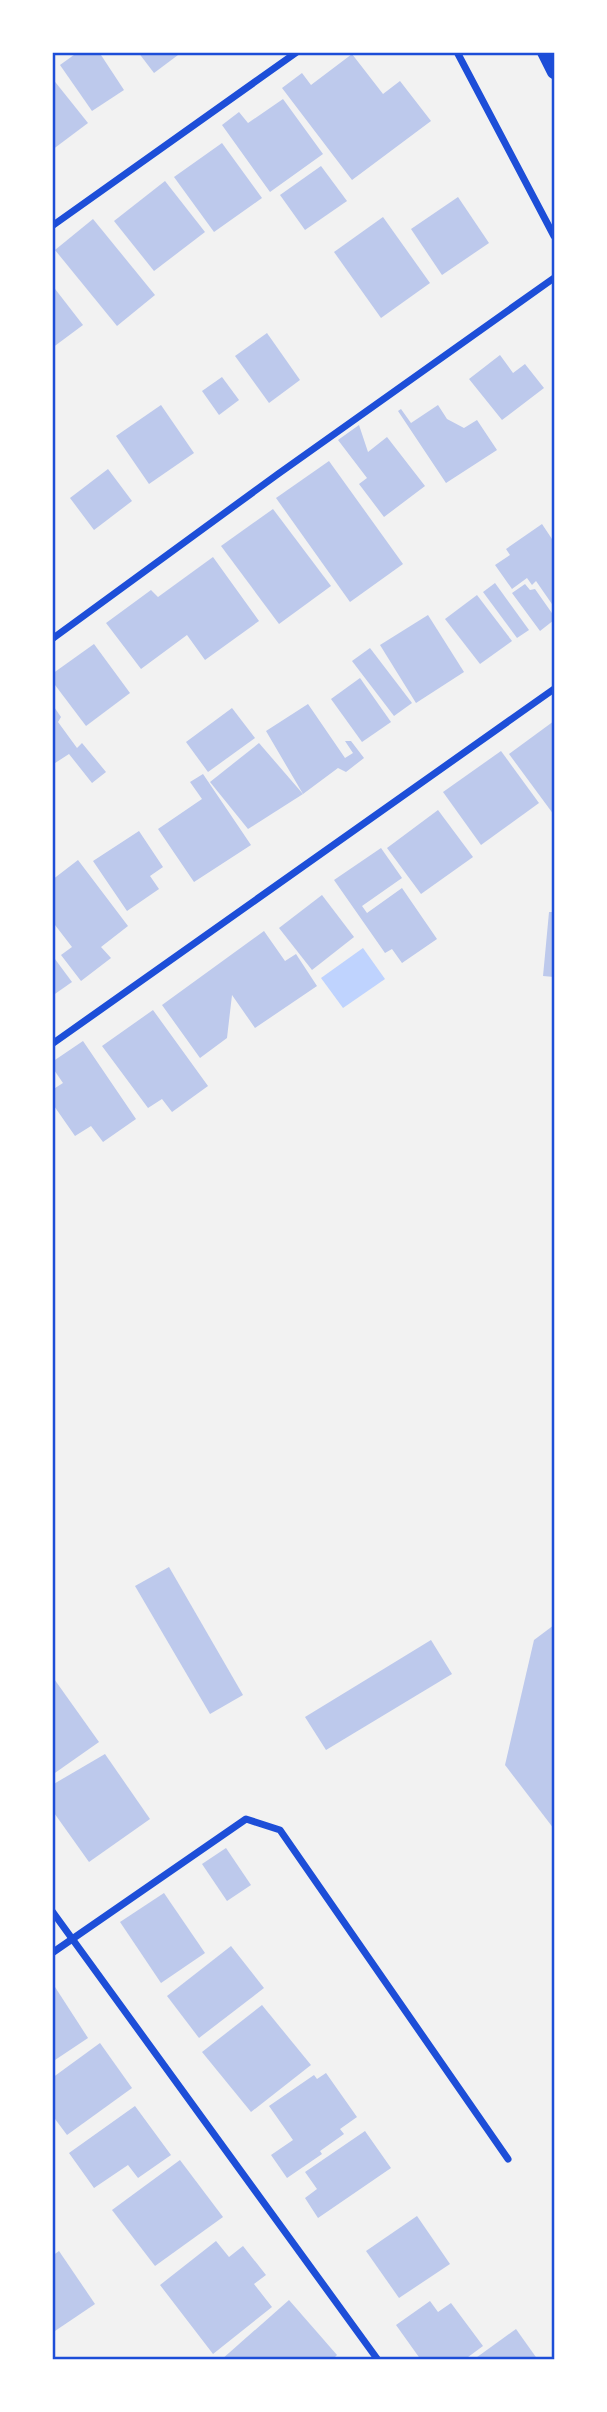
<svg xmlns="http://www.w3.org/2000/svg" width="607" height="2412" font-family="'Fira Sans',sans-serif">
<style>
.water{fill:#bfd3fe}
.building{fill:#bdc9ec}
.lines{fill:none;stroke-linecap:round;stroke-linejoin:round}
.minor{stroke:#1d4ed8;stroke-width:7}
.secondary{stroke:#1d4ed8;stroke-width:14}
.neatline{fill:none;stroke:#1d4ed8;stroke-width:2.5}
</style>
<rect width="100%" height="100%" fill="#f2f2f2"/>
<path class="water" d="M363,948L385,979L343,1008L321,978Z"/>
<g class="building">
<path d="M78,52H99L124,90L92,111L60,65Z"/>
<path d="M138,52H182L154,73Z"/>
<path d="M352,54L383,94L400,81L431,121L352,180L282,88L302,73L311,85Z"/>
<path d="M52,78L88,123L52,150Z"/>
<path d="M283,99L323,154L270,192L222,125L239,112L248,123Z"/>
<path d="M222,143L262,198L214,232L174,177Z"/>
<path d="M321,166L347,201L305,230L280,195Z"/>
<path d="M165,181L205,232L154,271L114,221Z"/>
<path d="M458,197L489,243L442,275L411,229Z"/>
<path d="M383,217L430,283L381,318L334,252Z"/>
<path d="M93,219L155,295L117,326L55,250Z"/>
<path d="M52,285L83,325L52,348Z"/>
<path d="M267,333L300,380L269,403L235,356Z"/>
<path d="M500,355L513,373L525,364L544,388L502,420L469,379Z"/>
<path d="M222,377L239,400L219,415L202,391Z"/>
<path d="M161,405L194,453L149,484L116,436Z"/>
<path d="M438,405L447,419L464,428L477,420L497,450L446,483L398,411L401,409L411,423Z"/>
<path d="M359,425L368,452L387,437L425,486L384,517L359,484L367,478L338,440Z"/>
<path d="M329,461L403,564L350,602L276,498Z"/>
<path d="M108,469L132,501L94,530L70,498Z"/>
<path d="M273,509L331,586L279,624L221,546Z"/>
<path d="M542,524L554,542V607L536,581L532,585L527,578L512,589L495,565L510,555L506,549Z"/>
<path d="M213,557L259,621L205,660L187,635L141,669L106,623L151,590L158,597Z"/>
<path d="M495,583L529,630L517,638L483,592Z"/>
<path d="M525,584L530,590L535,589L554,616V620L540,631L512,593Z"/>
<path d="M477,595L512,641L480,664L445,619Z"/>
<path d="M428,615L464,672L416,703L380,645Z"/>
<path d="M94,644L130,693L86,726L52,681V674Z"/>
<path d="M370,648L412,703L394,716L352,661Z"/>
<path d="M360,678L391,722L362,742L331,699Z"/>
<path d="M52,704L61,717L58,722L77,748L82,743L106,772L92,783L69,754L52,765Z"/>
<path d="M308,704L345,758L353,753L345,741H351L364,758L346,772L338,768L303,794L266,731Z"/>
<path d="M232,708L255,738L208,772L186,742Z"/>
<path d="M554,721V815L509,754Z"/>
<path d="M259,743L303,794L248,829L210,782Z"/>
<path d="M501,751L539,803L481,845L443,792Z"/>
<path d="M203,774L251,845L194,882L158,829L202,799L190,782Z"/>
<path d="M438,810L473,857L421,894L387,848Z"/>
<path d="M139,831L163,867L150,876L159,889L127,911L93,861Z"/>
<path d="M381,848L402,878L362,906L367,913L402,888L437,939L402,963L392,949L385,953L334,880Z"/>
<path d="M78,860L128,926L101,947L111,958L81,981L61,955L72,947L55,925L52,927V880Z"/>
<path d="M322,895L354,937L312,970L279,928Z"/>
<path d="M549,912H554V977L543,976Z"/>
<path d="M264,931L285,961L296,954L317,986L255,1028L232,995L227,1038L200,1058L162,1005Z"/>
<path d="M52,955L72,982L52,996Z"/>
<path d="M153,1010L208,1086L172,1112L162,1099L148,1108L102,1046Z"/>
<path d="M83,1041L136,1119L103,1142L91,1126L75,1136L52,1103V1090L63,1083L52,1067V1062Z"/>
<path d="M169,1567L243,1695L210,1714L135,1586Z"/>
<path d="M554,1625V1829L505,1765L534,1640Z"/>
<path d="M431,1640L452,1674L326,1750L305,1717Z"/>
<path d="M52,1676L99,1742L52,1775Z"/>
<path d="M105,1754L150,1819L89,1862L52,1810V1785Z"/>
<path d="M226,1848L251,1885L227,1901L202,1864Z"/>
<path d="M164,1893L205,1953L161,1983L120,1922Z"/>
<path d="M231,1946L264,1988L199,2038L167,1996Z"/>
<path d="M55,1987L88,2038L52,2062V1989Z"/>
<path d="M262,2005L311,2065L251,2112L202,2052Z"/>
<path d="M100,2043L132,2088L67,2135L52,2115V2078Z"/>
<path d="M326,2073L357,2117L340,2129L344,2134L320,2151L322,2154L287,2178L271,2155L293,2140L269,2106L314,2075L317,2079Z"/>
<path d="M135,2106L171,2155L138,2178L128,2165L94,2188L69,2153Z"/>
<path d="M365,2131L391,2168L318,2218L305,2198L317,2189L305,2172Z"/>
<path d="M180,2160L223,2217L155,2266L112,2210Z"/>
<path d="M417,2216L450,2264L399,2298L366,2251Z"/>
<path d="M216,2241L229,2257L243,2246L266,2275L254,2284L272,2307L213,2354L160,2285Z"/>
<path d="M59,2251L95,2304L52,2333V2256Z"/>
<path d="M289,2300L337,2355L332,2360H221Z"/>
<path d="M430,2301L438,2312L451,2303L483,2346L464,2360H421L396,2325Z"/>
<path d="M516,2329L538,2360H473Z"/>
</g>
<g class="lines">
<g class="minor">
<path d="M457,52L554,236"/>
<path d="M52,226L297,52"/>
<path d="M52,639L278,474L554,278"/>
<path d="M52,1044L554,689"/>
<path d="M52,1911L378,2360"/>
<path d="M52,1953L246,1819L280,1830L508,2159"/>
</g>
<path class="secondary" d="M544,52L554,72"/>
</g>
<rect width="607" height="2412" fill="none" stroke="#ffffff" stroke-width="108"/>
<rect x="54" y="54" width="499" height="2304" class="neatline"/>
</svg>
